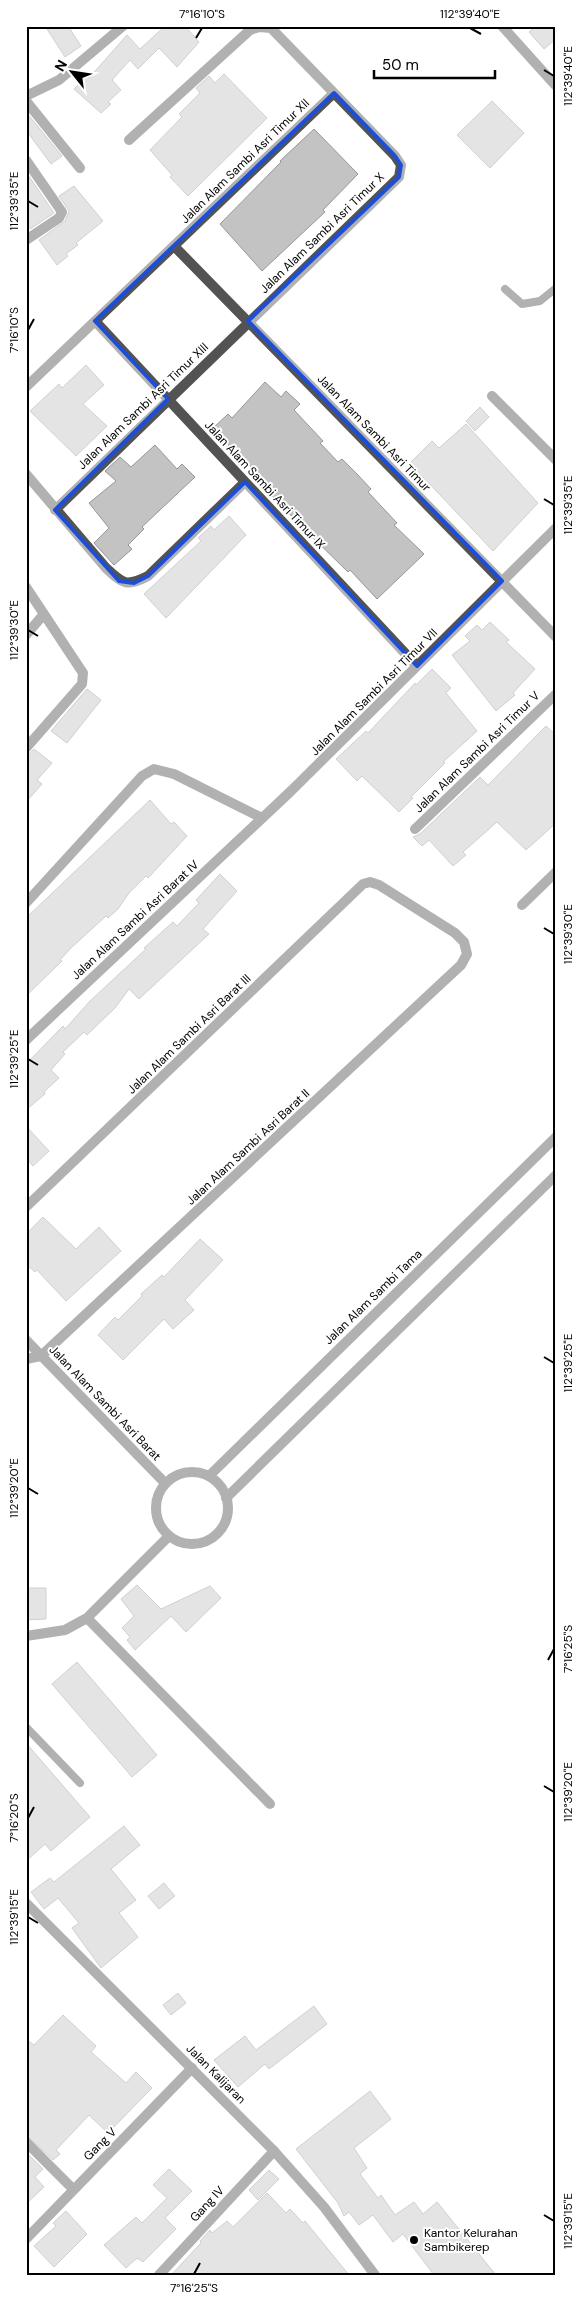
<svg xmlns="http://www.w3.org/2000/svg" width="582" height="2301" font-family="'DM Sans',sans-serif">
<style>
.building{fill:#c3c3c3;stroke:#979797}
.lines{fill:none;stroke-linecap:round;stroke-linejoin:round}
.service{stroke:#535353;stroke-width:8}
.minor{stroke:#535353;stroke-width:10}
.tertiary{stroke:#535353;stroke-width:10}
.marked{fill:none;stroke:#1d4ed8;stroke-width:4;stroke-linejoin:round}
.ticks{fill:none;stroke:#000;stroke-width:2}
.poi-dot{fill:#000;stroke:#fff;stroke-width:2}
.labels{text-anchor:middle;stroke-width:4;stroke-linejoin:round;paint-order:stroke}
.street-label{font-size:12px;fill:#000;stroke:#fff}
.poi-label{font-size:12px;fill:#000;stroke:#fff;text-anchor:start}
.neatline{fill:none;stroke:#000;stroke-width:2}
.ticks-label{font-size:12px;text-anchor:middle;fill:#000}
</style>
<rect width="100%" height="100%" fill="#fff"/>
<path class="building" d="M 45,26 L 68,26 L 81,46 L 65,57 Z
M 165,26 L 185,26 L 199,42 L 177,67 L 159,48 L 138,69 L 130,60 L 112,80 L 121,90 L 108,102 L 111,104 L 101,113 L 74,89 L 87,76 L 89,78 L 127,35 L 140,49 Z
M 536,26 L 556,26 L 556,39 L 544,49 L 529,32 Z
M 224,74 L 267,118 L 188,196 L 170,177 L 172,175 L 150,150 L 182,117 L 179,114 L 200,93 L 196,88 L 209,76 L 215,83 Z
M 492,101 L 524,133 L 490,168 L 457,135 Z
M 26,112 L 62,156 L 51,164 L 26,130 Z
M 314,129 L 358,174 L 323,210 L 325,212 L 262,271 L 220,224 L 281,162 L 280,161 Z
M 26,172 L 54,213 L 30,229 L 26,223 Z
M 74,186 L 103,221 L 76,243 L 78,245 L 66,254 L 68,256 L 57,265 L 39,240 L 65,221 L 69,211 L 59,196 Z
M 86,365 L 104,385 L 83,404 L 107,426 L 76,456 L 30,411 L 59,384 L 62,388 Z
M 265,382 L 281,397 L 286,391 L 300,404 L 294,410 L 323,441 L 320,443 L 338,462 L 342,459 L 358,475 L 371,489 L 368,492 L 397,523 L 394,525 L 424,554 L 377,599 L 350,570 L 348,572 L 302,527 L 272,496 L 275,493 L 259,475 L 212,429 L 228,414 L 232,418 Z
M 480,407 L 489,417 L 475,431 L 466,421 Z
M 466,424 L 538,503 L 493,551 L 423,477 L 421,479 L 408,465 L 432,441 L 439,448 Z
M 155,445 L 177,469 L 182,464 L 195,477 L 142,527 L 144,529 L 128,545 L 132,549 L 114,565 L 94,543 L 109,528 L 89,503 L 116,481 L 105,471 L 120,457 L 131,467 Z
M 229,516 L 246,535 L 166,618 L 144,594 L 201,541 L 198,538 L 211,526 L 214,530 Z
M 490,622 L 509,640 L 506,642 L 535,669 L 513,693 L 515,695 L 496,711 L 452,655 L 470,641 L 465,636 L 477,625 L 482,630 Z
M 432,669 L 451,688 L 446,693 L 477,731 L 443,762 L 445,763 L 411,797 L 413,798 L 399,812 L 362,776 L 357,781 L 336,759 L 366,731 L 368,733 L 415,683 L 416,685 Z
M 87,689 L 101,700 L 67,743 L 51,731 Z
M 546,726 L 556,735 L 556,823 L 526,850 L 497,822 L 463,852 L 466,855 L 453,866 L 429,840 L 422,846 L 413,837 L 420,834 L 480,777 L 488,785 Z
M 34,749 L 52,763 L 37,780 L 42,784 L 26,802 L 26,757 Z
M 150,800 L 171,824 L 174,822 L 187,836 L 148,878 L 146,876 L 129,893 L 118,909 L 108,918 L 106,916 L 71,948 L 60,960 L 62,961 L 26,996 L 26,918 Z
M 220,874 L 237,891 L 203,929 L 209,934 L 139,999 L 129,989 L 115,1008 L 87,1035 L 84,1032 L 63,1052 L 65,1054 L 51,1070 L 59,1078 L 44,1092 L 45,1094 L 26,1110 L 26,1064 L 63,1026 L 65,1029 L 90,1001 L 146,949 L 144,948 L 173,922 L 177,926 L 199,903 L 196,900 Z
M 26,1126 L 49,1151 L 33,1166 L 26,1158 Z
M 43,1217 L 76,1249 L 99,1227 L 121,1251 L 66,1301 L 37,1270 L 35,1272 L 26,1264 L 26,1234 Z
M 200,1239 L 223,1260 L 185,1300 L 194,1310 L 173,1329 L 164,1319 L 123,1360 L 98,1335 L 115,1317 L 118,1320 L 142,1296 L 141,1294 L 162,1275 L 164,1277 Z
M 137,1585 L 161,1609 L 210,1586 L 221,1598 L 186,1632 L 171,1616 L 135,1650 L 127,1640 L 130,1637 L 122,1628 L 134,1616 L 121,1599 Z
M 26,1588 L 46,1588 L 46,1619 L 26,1620 Z
M 77,1662 L 157,1755 L 132,1777 L 52,1684 Z
M 26,1743 L 90,1817 L 51,1851 L 45,1844 L 26,1861 Z
M 124,1826 L 140,1845 L 111,1869 L 136,1900 L 119,1913 L 138,1937 L 101,1968 L 72,1928 L 79,1923 L 58,1898 L 44,1909 L 31,1892 L 50,1878 L 54,1882 Z
M 164,1883 L 175,1896 L 159,1909 L 148,1896 Z
M 178,1993 L 186,2003 L 171,2015 L 163,2005 Z
M 314,2006 L 327,2024 L 269,2069 L 265,2064 L 238,2087 L 214,2060 L 245,2036 L 256,2050 Z
M 63,2015 L 96,2046 L 91,2052 L 126,2083 L 136,2072 L 152,2088 L 108,2133 L 89,2115 L 56,2150 L 60,2154 L 53,2160 L 26,2135 L 26,2039 L 34,2045 Z
M 370,2091 L 391,2119 L 354,2148 L 367,2168 L 360,2174 L 378,2198 L 381,2195 L 395,2215 L 414,2202 L 423,2214 L 437,2202 L 496,2275 L 434,2275 L 403,2234 L 393,2242 L 373,2215 L 359,2225 L 349,2212 L 344,2216 L 338,2203 L 296,2149 Z
M 26,2152 L 43,2169 L 35,2177 L 44,2187 L 26,2204 Z
M 169,2169 L 192,2191 L 165,2218 L 176,2229 L 143,2262 L 137,2258 L 126,2268 L 104,2245 L 136,2217 L 142,2223 L 167,2198 L 153,2185 Z
M 269,2170 L 279,2179 L 258,2200 L 249,2190 Z
M 267,2193 L 286,2213 L 290,2209 L 303,2223 L 305,2221 L 349,2275 L 171,2275 L 201,2243 L 200,2241 L 210,2230 L 212,2233 L 227,2221 L 233,2227 Z
M 66,2211 L 87,2234 L 54,2267 L 34,2246 L 56,2226 L 53,2223 Z"/>
<g class="lines">
<path class="service" d="M 505,289 L 522,304 L 540,301 L 556,288
M 26,1727 L 80,1783"/>
<path class="minor" d="M 26,96 L 59,80 L 123,26
M 26,101 L 80,168
M 26,160 L 62,212 L 59,218 L 26,240
M 174,246 L 556,637
M 95,321 L 417,666
M 26,387 L 334,93
M 492,396 L 556,460
M 26,474 L 106,568 C 123,584 126,587 148,576 L 245,482
M 55,510 L 399,177 L 401,165 L 395,156 L 271,28 L 259,27 L 250,30 L 129,140
M 26,587 L 83,673 L 82,684 L 26,748
M 26,635 L 44,614
M 415,829 L 556,694
M 26,903 L 142,776 L 154,769 L 174,774 L 262,818
M 522,905 L 556,872
M 26,1040 L 291,791 L 556,528
M 26,1207 L 363,884 L 370,882 L 379,885 L 455,933 L 464,942 L 467,954 L 461,965 L 41,1356 L 26,1359
M 26,1340 L 165,1483
M156 1508a36 36 0 1 1 72 0a36 36 0 1 1-72 0Z
M 209,1476 L 556,1137
M 226,1498 L 556,1175
M 87,1618 L 270,1804
M 26,1636 L 65,1630 L 87,1618 L 169,1536
M 26,2142 L 73,2189
M 26,2239 L 192,2068
M 159,2275 L 274,2151"/>
<path class="tertiary" d="M 502,26 L 556,86
M 26,1903 L 274,2151 L 324,2207 L 375,2275"/>
</g>
<path d="M0 0H582V2301H0ZM 334,93 L 395,156 L 401,165 L 399,177 L 248,321 L 502,581 L 417,666 L 245,482 L 148,576 L 134,583 L 119,581 L 55,510 L 168,399 L 95,321 Z" fill="#fff" fill-opacity=".55" fill-rule="evenodd"/>
<path class="marked" d="M 334,93 L 395,156 L 401,165 L 399,177 L 248,321 L 502,581 L 417,666 L 245,482 L 148,576 L 134,583 L 119,581 L 55,510 L 168,399 L 95,321 Z"/>
<path class="ticks" d="M 470,28 L 481,34M 196,38 L 202,28M 544,70 L 554,76M 28,201 L 38,207M 28,330 L 34,319M 544,499 L 554,505M 28,630 L 38,636M 544,928 L 554,934M 28,1059 L 38,1065M 544,1357 L 554,1363M 28,1488 L 38,1494M 548,1660 L 554,1649M 544,1786 L 554,1792M 28,1818 L 34,1807M 28,1917 L 38,1923M 544,2215 L 554,2221M 194,2274 L 200,2263"/>
<circle class="poi-dot" cx="414" cy="2240" r="5"/>
<g class="labels">
<g class="street-label">
<text transform="translate(245 161) rotate(-44)" y="4">Jalan Alam Sambi Asri Timur XII</text>
<text transform="translate(322 233) rotate(-44)" y="4">Jalan Alam Sambi Asri Timur X</text>
<text transform="translate(143 406) rotate(-44)" y="4">Jalan Alam Sambi Asri Timur XIII</text>
<text transform="translate(374 433) rotate(46)" y="4">Jalan Alam Sambi Asri Timur</text>
<text transform="translate(265 485) rotate(47)" y="4">Jalan Alam Sambi Asri Timur IX</text>
<text transform="translate(374 692) rotate(-45)" y="4">Jalan Alam Sambi Asri Timur VII</text>
<text transform="translate(477 752) rotate(-44)" y="4">Jalan Alam Sambi Asri Timur V</text>
<text transform="translate(135 920) rotate(-43)" y="4">Jalan Alam Sambi Asri Barat IV</text>
<text transform="translate(189 1034) rotate(-44)" y="4">Jalan Alam Sambi Asri Barat III</text>
<text transform="translate(248 1147) rotate(-43)" y="4">Jalan Alam Sambi Asri Barat II</text>
<text transform="translate(373 1297) rotate(-44)" y="4">Jalan Alam Sambi Tama</text>
<text transform="translate(105 1403) rotate(46)" y="4">Jalan Alam Sambi Asri Barat</text>
<text transform="translate(216 2074) rotate(45)" y="4">Jalan Kalijaran</text>
<text transform="translate(100 2144) rotate(-45)" y="4">Gang V</text>
<text transform="translate(207 2204) rotate(-47)" y="4">Gang IV</text>
</g>
<g class="poi-label">
<text x="424" y="2237">Kantor Kelurahan<tspan x="424" dy="14">Sambikerep</tspan></text>
</g>
</g>
<rect width="582" height="2301" fill="none" stroke="#ffffff" stroke-width="55"/>
<g transform="translate(72 72) rotate(300)" stroke="#ffffff" stroke-width="4" paint-order="stroke">
<path d="M0-4L9 19L0 12L-9 19Z" fill="#000000"/>
<text y="-8" font-size="14" font-weight="bold" text-anchor="middle" fill="#000000">N</text>
</g>
<path d="M374 70v8h121v-8" fill="none" stroke="#000000" stroke-width="2.5"/>
<text x="382" y="70" font-size="15" fill="#000000" stroke="#ffffff" stroke-width="4" paint-order="stroke">50 m</text>
<rect x="28" y="28" width="526" height="2246" class="neatline"/>
<g class="ticks-label">
<text x="202" y="18">7°16'10"S</text>
<text x="470" y="18">112°39'40"E</text>
<text transform="translate(568 76) rotate(-90)" y="4">112°39'40"E</text>
<text transform="translate(14 201) rotate(-90)" y="4">112°39'35"E</text>
<text transform="translate(14 330) rotate(-90)" y="4">7°16'10"S</text>
<text transform="translate(568 505) rotate(-90)" y="4">112°39'35"E</text>
<text transform="translate(14 630) rotate(-90)" y="4">112°39'30"E</text>
<text transform="translate(568 934) rotate(-90)" y="4">112°39'30"E</text>
<text transform="translate(14 1059) rotate(-90)" y="4">112°39'25"E</text>
<text transform="translate(568 1363) rotate(-90)" y="4">112°39'25"E</text>
<text transform="translate(14 1488) rotate(-90)" y="4">112°39'20"E</text>
<text transform="translate(568 1649) rotate(-90)" y="4">7°16'25"S</text>
<text transform="translate(568 1792) rotate(-90)" y="4">112°39'20"E</text>
<text transform="translate(14 1818) rotate(-90)" y="4">7°16'20"S</text>
<text transform="translate(14 1917) rotate(-90)" y="4">112°39'15"E</text>
<text transform="translate(568 2221) rotate(-90)" y="4">112°39'15"E</text>
<text x="194" y="2292">7°16'25"S</text>
</g>
</svg>
